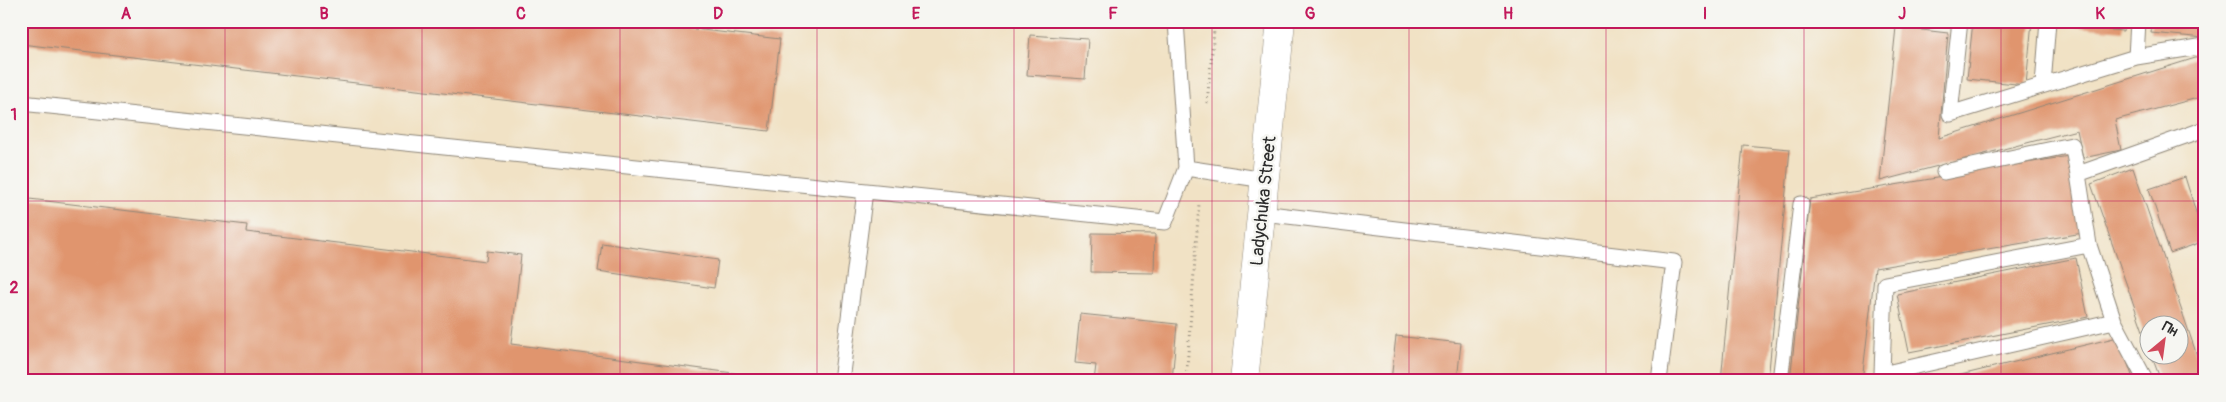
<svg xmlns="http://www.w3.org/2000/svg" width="2226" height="402" font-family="Pangolin,sans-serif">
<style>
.building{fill:#e0956e}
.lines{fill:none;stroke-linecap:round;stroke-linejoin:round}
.service-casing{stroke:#8e8678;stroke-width:17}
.tertiary-casing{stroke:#8e8678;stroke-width:29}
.path{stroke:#8e8678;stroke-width:3;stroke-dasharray:1 4;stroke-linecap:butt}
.service{stroke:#fff;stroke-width:15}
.tertiary{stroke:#fff;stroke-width:28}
.grid{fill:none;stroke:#c2185b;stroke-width:1;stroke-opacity:0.55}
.labels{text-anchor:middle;stroke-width:5;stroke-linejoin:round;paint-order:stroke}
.street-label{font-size:18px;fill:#2b2b2b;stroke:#f6f6f2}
.neatline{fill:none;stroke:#c2185b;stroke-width:2}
.grid-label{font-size:16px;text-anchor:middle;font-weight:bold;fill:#c2185b}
</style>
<rect width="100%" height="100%" fill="#f6f6f2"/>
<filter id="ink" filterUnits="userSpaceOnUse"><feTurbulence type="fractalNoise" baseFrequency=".02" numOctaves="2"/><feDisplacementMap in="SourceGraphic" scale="10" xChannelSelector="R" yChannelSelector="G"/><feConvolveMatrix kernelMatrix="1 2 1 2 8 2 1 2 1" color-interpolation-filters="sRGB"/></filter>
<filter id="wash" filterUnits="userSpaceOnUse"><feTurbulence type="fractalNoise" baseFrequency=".0096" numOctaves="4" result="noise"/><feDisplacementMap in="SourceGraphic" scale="20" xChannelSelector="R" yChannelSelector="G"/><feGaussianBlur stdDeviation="1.12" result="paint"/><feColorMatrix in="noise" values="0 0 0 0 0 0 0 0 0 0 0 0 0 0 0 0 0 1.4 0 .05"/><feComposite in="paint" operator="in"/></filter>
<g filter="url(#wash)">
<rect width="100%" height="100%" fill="#f1e2c5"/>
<g id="blocks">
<path class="building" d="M 21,21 L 624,21 L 780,39 L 769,131 L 21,44 Z
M 1973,21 L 2032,21 L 2026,85 L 1967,79 Z
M 2066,21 L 2124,21 L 2123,31 L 2066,26 Z
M 2152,21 L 2205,21 L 2205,38 L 2151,33 Z
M 1896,27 L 1948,33 L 1939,138 L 2205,55 L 2205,96 L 2115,120 L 2121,150 L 2083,158 L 2077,130 L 1880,181 Z
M 1030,35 L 1088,39 L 1085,79 L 1027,75 Z
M 1743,145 L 1790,149 L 1768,381 L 1721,381 Z
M 2069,156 L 2083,233 L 1875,268 L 1862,381 L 1790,381 L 1810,199 Z
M 2133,168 L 2205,379 L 2205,381 L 2161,381 L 2151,354 L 2178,354 L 2178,324 L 2148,324 L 2148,345 L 2091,184 Z
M 2185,177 L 2205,241 L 2170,253 L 2149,189 Z
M 21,198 L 247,225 L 246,232 L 486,261 L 487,251 L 521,255 L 511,344 L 794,381 L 21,381 Z
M 1092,233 L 1155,234 L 1154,273 L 1091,272 Z
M 602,243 L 718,260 L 714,288 L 598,271 Z
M 2076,258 L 2088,317 L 1909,352 L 1897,294 Z
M 1080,314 L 1177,324 L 1172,381 L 1094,381 L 1096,365 L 1075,363 Z
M 1396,336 L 1461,343 L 1457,381 L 1391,381 Z
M 2118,337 L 2134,381 L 1940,381 L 1940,380 Z"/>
</g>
</g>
<g filter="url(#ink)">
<use href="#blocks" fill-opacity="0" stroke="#8e8678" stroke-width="1"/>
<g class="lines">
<defs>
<path id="service" d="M 1176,21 L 1186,168 L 1265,180
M 1960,21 L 1950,114 L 2136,57 L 2138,21
M 2136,57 L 2205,46
M 2043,85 L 2048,21
M 21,103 L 1165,222 L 1186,168
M 1944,172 L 2072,145 L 2078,174
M 1262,213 L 1674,262 L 1659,381
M 2089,245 L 2078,174 L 2205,129
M 1882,374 L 1885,284 L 2089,245 L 2114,321
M 841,381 L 865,191
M 1780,381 L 1801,204
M 1881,381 L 1882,374 L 2114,321 L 2146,381"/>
<path id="tertiary" d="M 1244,381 L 1281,21"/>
</defs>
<use href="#service" class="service-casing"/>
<use href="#tertiary" class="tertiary-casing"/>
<path class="path" d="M 1207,103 L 1215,21
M 1186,381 L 1199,204"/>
<use href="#service" class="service"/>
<use href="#tertiary" class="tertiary"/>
</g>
</g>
<path class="grid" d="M 225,21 L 225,381M 422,21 L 422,381M 620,21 L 620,381M 817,21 L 817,381M 1014,21 L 1014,381M 1212,21 L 1212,381M 1409,21 L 1409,381M 1606,21 L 1606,381M 1804,21 L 1804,381M 2001,21 L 2001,381M 21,201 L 2205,201"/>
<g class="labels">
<g class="street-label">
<text transform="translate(1263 201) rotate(-84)" y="6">Ladychuka Street</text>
</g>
</g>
<rect width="2226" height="402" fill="none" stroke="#f6f6f2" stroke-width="55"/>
<g transform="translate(2164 340) rotate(29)"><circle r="24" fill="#f6f6f2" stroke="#a5a5a2"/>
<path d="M0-4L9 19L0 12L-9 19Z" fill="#d1495b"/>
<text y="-8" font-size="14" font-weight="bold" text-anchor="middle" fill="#2b2b2b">Пн</text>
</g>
<rect x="28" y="28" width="2170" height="346" class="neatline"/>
<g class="grid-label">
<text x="126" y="19">A</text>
<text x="324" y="19">B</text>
<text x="521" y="19">C</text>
<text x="718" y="19">D</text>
<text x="916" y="19">E</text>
<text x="1113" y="19">F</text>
<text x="1310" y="19">G</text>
<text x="1508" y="19">H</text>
<text x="1705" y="19">I</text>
<text x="1902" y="19">J</text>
<text x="2100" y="19">K</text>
<text x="14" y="120">1</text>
<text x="14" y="293">2</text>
</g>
</svg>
